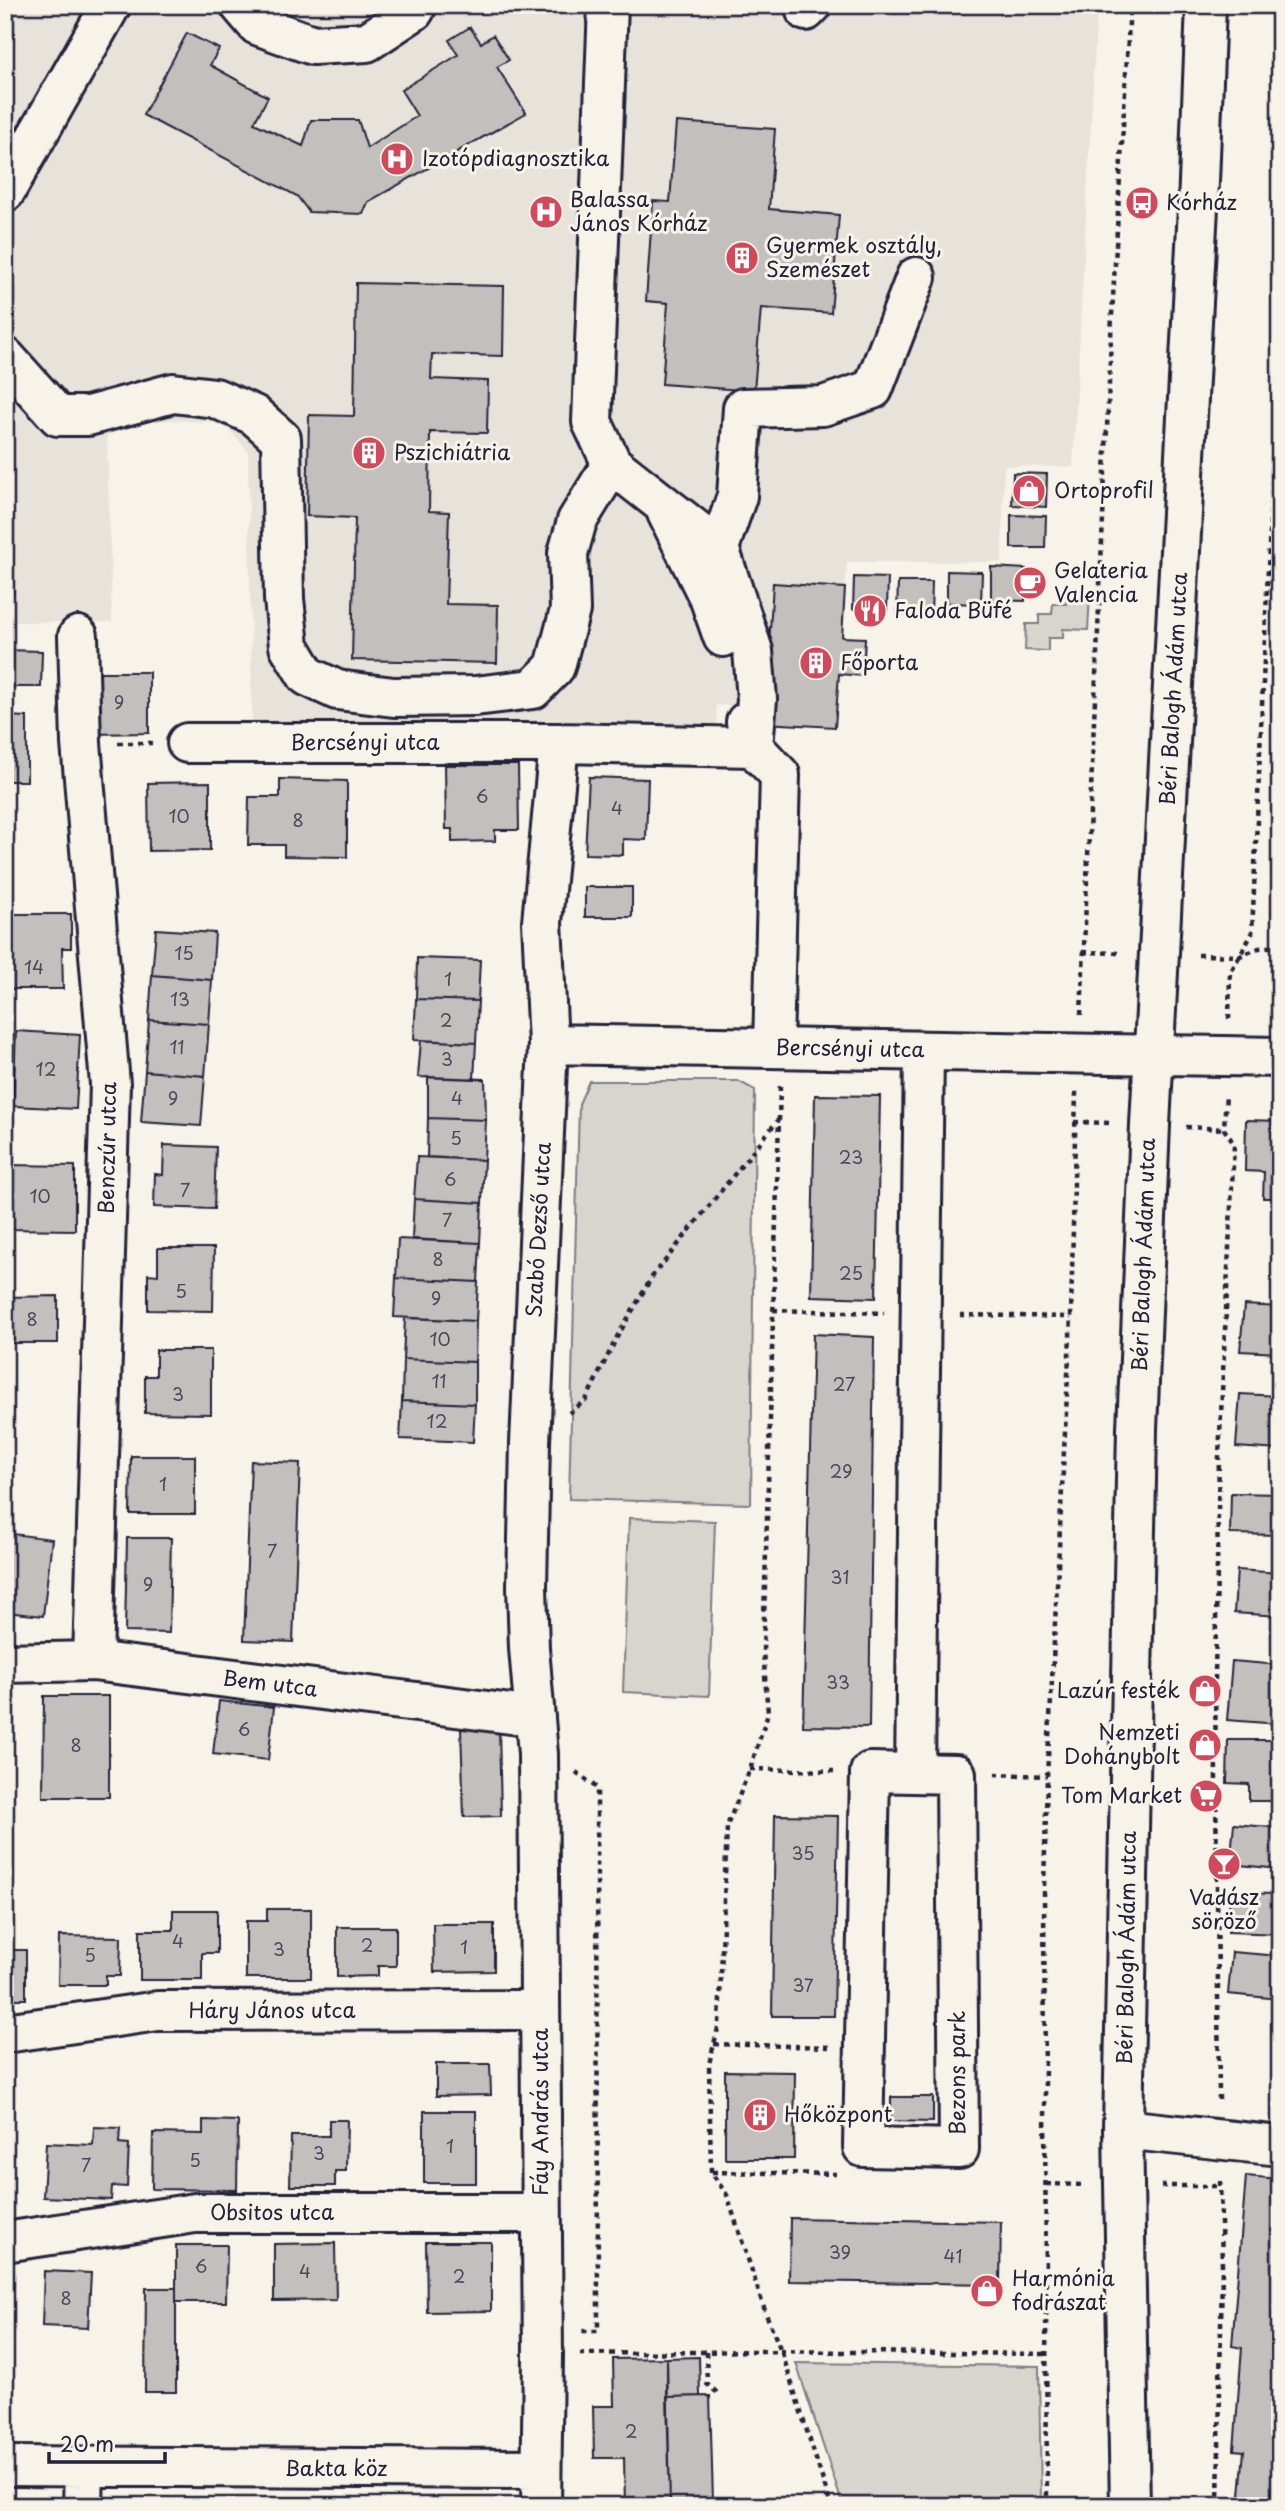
<svg xmlns="http://www.w3.org/2000/svg" width="1285" height="2511" font-family="'Playpen Sans',sans-serif">
<style>
.built{fill:#e7e3db}
.green{fill:#d8d5cf;stroke:#7d7c85;stroke-width:2}
.building{fill:#c2bfbd;stroke:#22223b;stroke-width:2}
.lines{fill:none;stroke-linecap:round;stroke-linejoin:round}
.minor-casing{stroke:#22223b;stroke-width:44}
.path{stroke:#22223b;stroke-width:4.5;stroke-dasharray:5 5;stroke-linecap:butt}
.minor{stroke:#f7f3e8;stroke-width:38}
.labels{text-anchor:middle;stroke-width:6;stroke-linejoin:round;paint-order:stroke}
.number-label{font-size:18px;fill:#4a495c}
.poi-label{font-size:21px;fill:#22223b;stroke:#f7f3e8;text-anchor:start}
.street-label{font-size:21px;fill:#22223b;stroke:#f7f3e8}
</style>
<rect width="100%" height="100%" fill="#f7f3e8"/>
<filter id="ink" filterUnits="userSpaceOnUse"><feTurbulence type="fractalNoise" baseFrequency=".0143" numOctaves="2"/><feDisplacementMap in="SourceGraphic" scale="14" xChannelSelector="R" yChannelSelector="G"/><feConvolveMatrix kernelMatrix="1 2 1 2 8 2 1 2 1" color-interpolation-filters="sRGB"/></filter>
<g filter="url(#ink)">
<path class="built" d="M 5,5 L 1097,5 L 1073,467 L 1004,466 L 1002,562 L 847,562 L 837,711 L 716,705 L 717,730 L 252,727 L 248,451 L 222,422 L 156,420 L 107,435 L 112,622 L 5,622 Z"/>
<path class="green" d="M 1066,594 L 1090,594 L 1088,630 L 1063,629 L 1063,638 L 1048,638 L 1048,651 L 1025,650 L 1026,624 L 1039,624 L 1039,614 L 1052,614 L 1053,604 L 1066,604 Z
M 589,1081 L 738,1081 L 755,1090 L 751,1504 L 569,1499 L 579,1104 Z
M 629,1518 L 715,1521 L 709,1696 L 623,1692 Z
M 796,2363 L 1039,2366 L 1041,2506 L 843,2506 Z"/>
<path class="building" d="M 470,27 L 481,43 L 493,35 L 509,60 L 497,67 L 526,113 L 368,202 L 363,214 L 309,212 L 297,196 L 143,115 L 187,33 L 219,49 L 210,65 L 268,97 L 254,123 L 303,146 L 311,120 L 358,120 L 367,148 L 417,116 L 401,90 L 458,55 L 449,40 Z
M 676,122 L 775,129 L 769,209 L 839,215 L 831,313 L 761,308 L 754,391 L 662,384 L 668,303 L 646,301 L 653,201 L 670,202 Z
M 356,283 L 504,286 L 503,356 L 432,354 L 431,379 L 488,381 L 487,433 L 430,432 L 429,511 L 449,512 L 446,604 L 498,605 L 497,663 L 352,660 L 355,518 L 307,516 L 309,415 L 354,416 Z
M 5,461 L 8,461 L 13,594 L 5,594 Z
M 1013,473 L 1047,474 L 1046,507 L 1012,505 Z
M 1011,515 L 1046,516 L 1045,548 L 1011,548 Z
M 991,567 L 1026,569 L 1025,601 L 991,600 Z
M 947,571 L 982,572 L 981,604 L 947,603 Z
M 854,577 L 888,578 L 887,610 L 853,609 Z
M 898,582 L 932,582 L 931,615 L 897,614 Z
M 773,583 L 845,588 L 842,637 L 865,638 L 863,676 L 839,674 L 835,727 L 764,723 Z
M 5,650 L 42,651 L 41,687 L 5,687 Z
M 89,672 L 149,672 L 149,733 L 90,734 Z
M 5,716 L 27,717 L 27,781 L 5,781 Z
M 445,765 L 518,765 L 519,830 L 495,830 L 495,841 L 452,842 L 452,829 L 446,829 Z
M 589,777 L 648,779 L 646,840 L 623,839 L 623,855 L 585,854 Z
M 280,779 L 347,781 L 347,857 L 284,856 L 284,845 L 248,845 L 249,797 L 280,797 Z
M 210,782 L 210,850 L 149,851 L 148,783 Z
M 585,887 L 632,887 L 632,917 L 585,917 Z
M 5,914 L 71,914 L 71,948 L 62,948 L 63,989 L 5,989 Z
M 156,929 L 215,933 L 212,980 L 152,975 Z
M 417,958 L 480,960 L 478,1001 L 416,999 Z
M 152,975 L 212,980 L 209,1024 L 149,1020 Z
M 416,999 L 478,1001 L 476,1043 L 414,1040 Z
M 149,1020 L 209,1024 L 205,1076 L 145,1071 Z
M 16,1031 L 80,1035 L 76,1109 L 13,1106 Z
M 421,1040 L 476,1043 L 474,1079 L 418,1077 Z
M 145,1071 L 205,1076 L 201,1126 L 141,1122 Z
M 428,1077 L 485,1079 L 486,1120 L 428,1118 Z
M 815,1095 L 880,1096 L 876,1298 L 811,1296 Z
M 428,1118 L 486,1120 L 484,1160 L 427,1157 Z
M 1246,1120 L 1280,1121 L 1280,1198 L 1263,1198 L 1264,1172 L 1245,1171 Z
M 164,1145 L 216,1147 L 214,1209 L 154,1207 L 155,1174 L 163,1175 Z
M 417,1157 L 484,1160 L 482,1203 L 414,1199 Z
M 5,1165 L 75,1166 L 75,1230 L 5,1229 Z
M 414,1199 L 482,1203 L 480,1243 L 412,1239 Z
M 398,1239 L 480,1243 L 478,1282 L 396,1278 Z
M 158,1248 L 214,1248 L 213,1311 L 148,1310 L 148,1274 L 158,1275 Z
M 396,1278 L 478,1282 L 476,1321 L 394,1317 Z
M 58,1296 L 58,1343 L 5,1343 L 5,1297 Z
M 1244,1305 L 1280,1307 L 1280,1353 L 1240,1351 Z
M 405,1318 L 476,1321 L 475,1362 L 403,1359 Z
M 813,1334 L 874,1337 L 869,1727 L 803,1726 Z
M 156,1350 L 211,1350 L 211,1414 L 145,1413 L 145,1376 L 156,1376 Z
M 403,1359 L 475,1362 L 475,1404 L 402,1401 Z
M 1240,1394 L 1280,1396 L 1280,1450 L 1236,1447 Z
M 402,1401 L 475,1404 L 473,1442 L 400,1439 Z
M 131,1456 L 195,1456 L 195,1514 L 130,1514 Z
M 251,1461 L 300,1463 L 293,1642 L 244,1640 Z
M 1231,1493 L 1280,1494 L 1280,1535 L 1230,1534 Z
M 5,1533 L 52,1539 L 43,1616 L 5,1612 Z
M 127,1538 L 171,1538 L 169,1633 L 125,1632 Z
M 1237,1570 L 1280,1573 L 1280,1616 L 1234,1613 Z
M 1232,1661 L 1280,1665 L 1280,1724 L 1227,1720 Z
M 44,1696 L 109,1696 L 109,1797 L 43,1797 Z
M 219,1701 L 274,1707 L 268,1760 L 213,1754 Z
M 499,1728 L 501,1816 L 464,1817 L 461,1729 Z
M 1228,1740 L 1280,1740 L 1280,1801 L 1249,1801 L 1249,1784 L 1227,1783 Z
M 775,1815 L 838,1816 L 834,2016 L 772,2016 Z
M 1234,1824 L 1280,1828 L 1280,1869 L 1230,1864 Z
M 1230,1893 L 1280,1894 L 1280,1934 L 1228,1932 Z
M 267,1909 L 311,1909 L 311,1978 L 246,1978 L 246,1921 L 267,1921 Z
M 173,1910 L 217,1910 L 217,1953 L 202,1953 L 202,1980 L 140,1980 L 140,1930 L 173,1930 Z
M 433,1924 L 494,1924 L 494,1971 L 434,1972 Z
M 337,1927 L 396,1927 L 396,1966 L 378,1966 L 378,1976 L 337,1977 Z
M 59,1936 L 121,1937 L 120,1976 L 106,1976 L 106,1985 L 58,1985 Z
M 5,1950 L 26,1950 L 26,1999 L 5,1999 Z
M 1232,1952 L 1280,1956 L 1280,1999 L 1228,1994 Z
M 436,2064 L 490,2064 L 491,2095 L 436,2096 Z
M 725,2071 L 795,2072 L 794,2159 L 725,2159 Z
M 891,2097 L 933,2097 L 933,2122 L 891,2121 Z
M 424,2111 L 476,2111 L 476,2183 L 424,2183 Z
M 203,2120 L 238,2121 L 237,2190 L 152,2189 L 153,2133 L 203,2134 Z
M 329,2120 L 347,2120 L 346,2171 L 335,2171 L 335,2186 L 290,2186 L 291,2136 L 329,2136 Z
M 94,2127 L 120,2128 L 119,2143 L 129,2144 L 127,2187 L 112,2186 L 111,2200 L 43,2197 L 46,2143 L 93,2145 Z
M 5,2163 L 9,2163 L 11,2209 L 5,2209 Z
M 1246,2176 L 1280,2179 L 1280,2506 L 1239,2506 L 1244,2451 L 1234,2450 L 1242,2348 L 1232,2346 Z
M 790,2218 L 1001,2222 L 1000,2284 L 789,2281 Z
M 426,2242 L 491,2242 L 491,2311 L 427,2312 Z
M 335,2243 L 336,2300 L 274,2301 L 274,2244 Z
M 176,2245 L 227,2245 L 226,2302 L 176,2302 Z
M 44,2271 L 91,2273 L 88,2328 L 42,2326 Z
M 146,2288 L 176,2288 L 176,2392 L 145,2392 Z
M 699,2357 L 700,2396 L 667,2397 L 667,2358 Z
M 667,2358 L 670,2506 L 625,2506 L 624,2458 L 594,2458 L 593,2406 L 614,2406 L 613,2359 Z
M 710,2396 L 713,2501 L 670,2502 L 667,2397 Z"/>
<g class="lines">
<defs>
<path id="minor" d="M 240,5 L 257,25 L 313,45 L 367,42 L 414,11 L 417,5
M 608,5 L 592,422 L 612,464 L 719,548 L 753,651 L 757,699 L 753,747
M 806,11 L 812,5
M 5,192 L 111,5
M 5,357 L 58,416 L 88,416 L 173,393 L 215,398 L 254,415 L 281,439 L 284,599 L 289,646 L 307,676 L 337,690 L 394,697 L 475,696 L 533,689 L 555,667 L 570,610 L 568,553 L 577,521 L 612,464
M 667,513 L 710,600 L 723,637
M 695,545 L 719,548 L 737,496 L 743,408 L 823,406 L 873,389 L 916,277
M 78,636 L 81,743 L 110,1084 L 93,1661
M 746,722 L 753,747 L 780,775 L 773,1047
M 187,743 L 559,743 L 753,747
M 548,1044 L 1280,1057
M 5,1663 L 93,1661 L 535,1717
M 870,1772 L 956,1774 L 959,2149 L 863,2147 Z
M 915,1772 L 924,1051
M 5,2033 L 158,2011 L 540,2010
M 1123,2129 L 1280,2146
M 5,2242 L 195,2213 L 541,2213
M 5,2466 L 540,2469
M 83,2506 L 84,2468
M 541,2506 L 543,2356 L 538,1754 L 529,1648 L 527,1587 L 530,1443 L 548,1044 L 542,922 L 559,743
M 1130,2506 L 1123,2129 L 1137,1429 L 1150,1125 L 1198,207 L 1206,5"/>
</defs>
<use href="#minor" class="minor-casing"/>
<path class="path" d="M 118,743 L 152,743
M 1083,952 L 1120,953
M 1198,955 L 1240,956 L 1259,948 L 1280,946
M 1081,1015 L 1112,315 L 1130,5
M 1229,1019 L 1230,973 L 1252,934 L 1280,294
M 780,1086 L 763,1651 L 768,1713 L 750,1769 L 727,1826 L 719,2024 L 709,2064 L 711,2172 L 727,2195 L 766,2314 L 782,2353 L 831,2506
M 1074,1122 L 1111,1123
M 1186,1127 L 1224,1129
M 773,1310 L 884,1313
M 960,1315 L 1071,1317
M 569,1413 L 586,1400 L 617,1337 L 652,1277 L 778,1120
M 750,1769 L 834,1771
M 576,1772 L 597,1788 L 598,2331 L 582,2331
M 995,1774 L 1047,1776
M 714,2044 L 829,2047
M 1219,2100 L 1215,1677 L 1219,1456 L 1234,1144 L 1224,1129 L 1226,1094
M 712,2172 L 836,2174
M 1046,2184 L 1086,2185
M 1161,2186 L 1220,2186
M 706,2352 L 707,2384 L 720,2395
M 580,2354 L 754,2351 L 1048,2354
M 1047,2506 L 1044,1887 L 1047,1776 L 1071,1317 L 1076,1090
M 1218,2506 L 1222,2266 L 1220,2179"/>
<use href="#minor" class="minor"/>
</g>
</g>
<defs>
<symbol id="hospital-disc" viewBox="-11 -11 22 22"><circle r="9.5" fill="#d1495b" stroke="#f7f3e8"/><path d="M-5-5h3v3.5h4V-5h3V5h-3V1.5h-4V5h-3Z" fill="#fff"/></symbol>
<symbol id="bus-disc" viewBox="-11 -11 22 22"><circle r="9.5" fill="#d1495b" stroke="#f7f3e8"/><path d="M-5-6H5V4H4V6H2V4H-2V6H-4V4H-5ZM-3.5-4V0h7V-4ZM-3.5 1.2v1.5H-2V1.2ZM2 1.2v1.5H3.5V1.2Z" fill="#fff"/></symbol>
<symbol id="building-disc" viewBox="-11 -11 22 22"><circle r="9.5" fill="#d1495b" stroke="#f7f3e8"/><path d="M-4-6H4V6H1V3H-1V6H-4ZM-2.5-4.3h1.7v1.8h-1.7ZM.8-4.3h1.7v1.8H.8ZM-2.5-1h1.7V.8h-1.7ZM.8-1h1.7V.8H.8Z" fill="#fff"/></symbol>
<symbol id="shop-disc" viewBox="-11 -11 22 22"><circle r="9.5" fill="#d1495b" stroke="#f7f3e8"/><path d="M-5-2.5h2.3a2.7 3.5 0 0 1 5.4 0H5L5.5 6h-11ZM-1.5-2.5h3a1.5 2.3 0 0 0-3 0Z" fill="#fff"/></symbol>
<symbol id="cafe-disc" viewBox="-11 -11 22 22"><circle r="9.5" fill="#d1495b" stroke="#f7f3e8"/><path d="M-5.5-4.5H6V0H3Q3 3.5 0 3.5H-2.5Q-5.5 3.5-5.5 0ZM3-3.2v2h1.7v-2ZM-6 4.5H4V6H-6Z" fill="#fff"/></symbol>
<symbol id="restaurant-disc" viewBox="-11 -11 22 22"><circle r="9.5" fill="#d1495b" stroke="#f7f3e8"/><path d="M-5-6h1v4h1v-4h1v4h1v-4h1v5L-1.5 .5V6h-2V.5L-5-1ZM5-6V6H3V1.5H1.5Q1.5-4 5-6Z" fill="#fff"/></symbol>
<symbol id="supermarket-disc" viewBox="-11 -11 22 22"><circle r="9.5" fill="#d1495b" stroke="#f7f3e8"/><path d="M-6-5.5h2.5l.6 2H6L4.5 2H-2.5L-4.4-4H-6ZM-1.5 3.2a1.3 1.3 0 1 0 .1 0ZM3 3.2a1.3 1.3 0 1 0 .1 0Z" fill="#fff"/></symbol>
<symbol id="bar-disc" viewBox="-11 -11 22 22"><circle r="9.5" fill="#d1495b" stroke="#f7f3e8"/><path d="M-6-5H6L.8 .8V4.5H3.5V6h-7V4.5H-.8V.8Z" fill="#fff"/></symbol>
</defs>
<g fill-rule="evenodd">
<use href="#hospital-disc" x="378" y="140" width="38" height="38"/>
<use href="#bus-disc" x="1123" y="184" width="38" height="38"/>
<use href="#hospital-disc" x="527" y="193" width="38" height="38"/>
<use href="#building-disc" x="723" y="239" width="38" height="38"/>
<use href="#building-disc" x="350" y="434" width="38" height="38"/>
<use href="#shop-disc" x="1010" y="472" width="38" height="38"/>
<use href="#cafe-disc" x="1011" y="564" width="38" height="38"/>
<use href="#restaurant-disc" x="851" y="592" width="38" height="38"/>
<use href="#building-disc" x="797" y="644" width="38" height="38"/>
<use href="#shop-disc" x="1186" y="1672" width="38" height="38"/>
<use href="#shop-disc" x="1186" y="1726" width="38" height="38"/>
<use href="#supermarket-disc" x="1187" y="1777" width="38" height="38"/>
<use href="#bar-disc" x="1205" y="1845" width="38" height="38"/>
<use href="#building-disc" x="741" y="2096" width="38" height="38"/>
<use href="#shop-disc" x="968" y="2272" width="38" height="38"/>
</g>
<g class="labels">
<g class="number-label">
<text x="119" y="709">9</text>
<text x="482" y="803">6</text>
<text x="617" y="815">4</text>
<text x="179" y="823">10</text>
<text x="298" y="827">8</text>
<text x="184" y="960">15</text>
<text x="34" y="974">14</text>
<text x="448" y="986">1</text>
<text x="180" y="1006">13</text>
<text x="446" y="1027">2</text>
<text x="177" y="1054">11</text>
<text x="447" y="1066">3</text>
<text x="46" y="1076">12</text>
<text x="173" y="1105">9</text>
<text x="457" y="1105">4</text>
<text x="456" y="1145">5</text>
<text x="851" y="1164">23</text>
<text x="450" y="1186">6</text>
<text x="185" y="1197">7</text>
<text x="40" y="1203">10</text>
<text x="447" y="1227">7</text>
<text x="438" y="1266">8</text>
<text x="851" y="1280">25</text>
<text x="181" y="1298">5</text>
<text x="436" y="1305">9</text>
<text x="32" y="1326">8</text>
<text x="440" y="1346">10</text>
<text x="439" y="1388">11</text>
<text x="844" y="1391">27</text>
<text x="178" y="1401">3</text>
<text x="437" y="1428">12</text>
<text x="841" y="1478">29</text>
<text x="163" y="1491">1</text>
<text x="272" y="1558">7</text>
<text x="840" y="1584">31</text>
<text x="148" y="1591">9</text>
<text x="838" y="1689">33</text>
<text x="244" y="1736">6</text>
<text x="76" y="1752">8</text>
<text x="803" y="1860">35</text>
<text x="178" y="1948">4</text>
<text x="367" y="1952">2</text>
<text x="464" y="1954">1</text>
<text x="279" y="1956">3</text>
<text x="90" y="1962">5</text>
<text x="803" y="1992">37</text>
<text x="450" y="2153">1</text>
<text x="319" y="2160">3</text>
<text x="195" y="2167">5</text>
<text x="86" y="2172">7</text>
<text x="840" y="2259">39</text>
<text x="953" y="2263">41</text>
<text x="201" y="2273">6</text>
<text x="305" y="2278">4</text>
<text x="459" y="2283">2</text>
<text x="66" y="2305">8</text>
<text x="631" y="2438">2</text>
</g>
<g class="poi-label">
<text x="422" y="166">Izotópdiagnosztika</text>
<text x="570" y="207">Balassa<tspan x="570" dy="24">János Kórház</tspan></text>
<text x="1166" y="210">Kórház</text>
<text x="766" y="253">Gyermek osztály,<tspan x="766" dy="24">Szemészet</tspan></text>
<text x="394" y="460">Pszichiátria</text>
<text x="1054" y="498">Ortoprofil</text>
<text x="1054" y="578">Gelateria<tspan x="1054" dy="24">Valencia</tspan></text>
<text x="894" y="618">Faloda Büfé</text>
<text x="840" y="670">Főporta</text>
<text x="1180" y="1698" text-anchor="end">Lazúr festék</text>
<text x="1180" y="1740" text-anchor="end">Nemzeti<tspan x="1180" dy="24">Dohánybolt</tspan></text>
<text x="1182" y="1803" text-anchor="end">Tom Market</text>
<text x="1224" y="1905" text-anchor="middle">Vadász<tspan x="1224" dy="24">söröző</tspan></text>
<text x="784" y="2122">Hőközpont</text>
<text x="1012" y="2286">Harmónia<tspan x="1012" dy="24">fodrászat</tspan></text>
</g>
<g class="street-label">
<text transform="translate(1174 689) rotate(-87)" y="7">Béri Balogh Ádám utca</text>
<text x="365" y="750">Bercsényi utca</text>
<text transform="translate(850 1049) rotate(1)" y="7">Bercsényi utca</text>
<text transform="translate(108 1148) rotate(-89)" y="7">Benczúr utca</text>
<text transform="translate(539 1230) rotate(-87)" y="7">Szabó Dezső utca</text>
<text transform="translate(1144 1255) rotate(-88)" y="7">Béri Balogh Ádám utca</text>
<text transform="translate(270 1684) rotate(7)" y="7">Bem utca</text>
<text transform="translate(1127 1948) rotate(-89)" y="7">Béri Balogh Ádám utca</text>
<text x="272" y="2018">Háry János utca</text>
<text transform="translate(958 2073) rotate(-90)" y="7">Bezons park</text>
<text transform="translate(541 2112) rotate(-90)" y="7">Fáy András utca</text>
<text x="272" y="2220">Obsitos utca</text>
<text x="336" y="2476">Bakta köz</text>
</g>
</g>
<rect width="1285" height="2511" fill="none" stroke="#f7f3e8" stroke-width="28"/>
<rect x="14" y="14" width="1257" height="2483" fill="none" stroke="#22223b" stroke-width="2.5" filter="url(#ink)"/>
<path d="M49 2452v10h116v-10" fill="none" stroke="#22223b" stroke-width="3.5"/>
<text x="60" y="2452" font-size="21" fill="#22223b" stroke="#f7f3e8" stroke-width="5" paint-order="stroke">20 m</text>
</svg>
